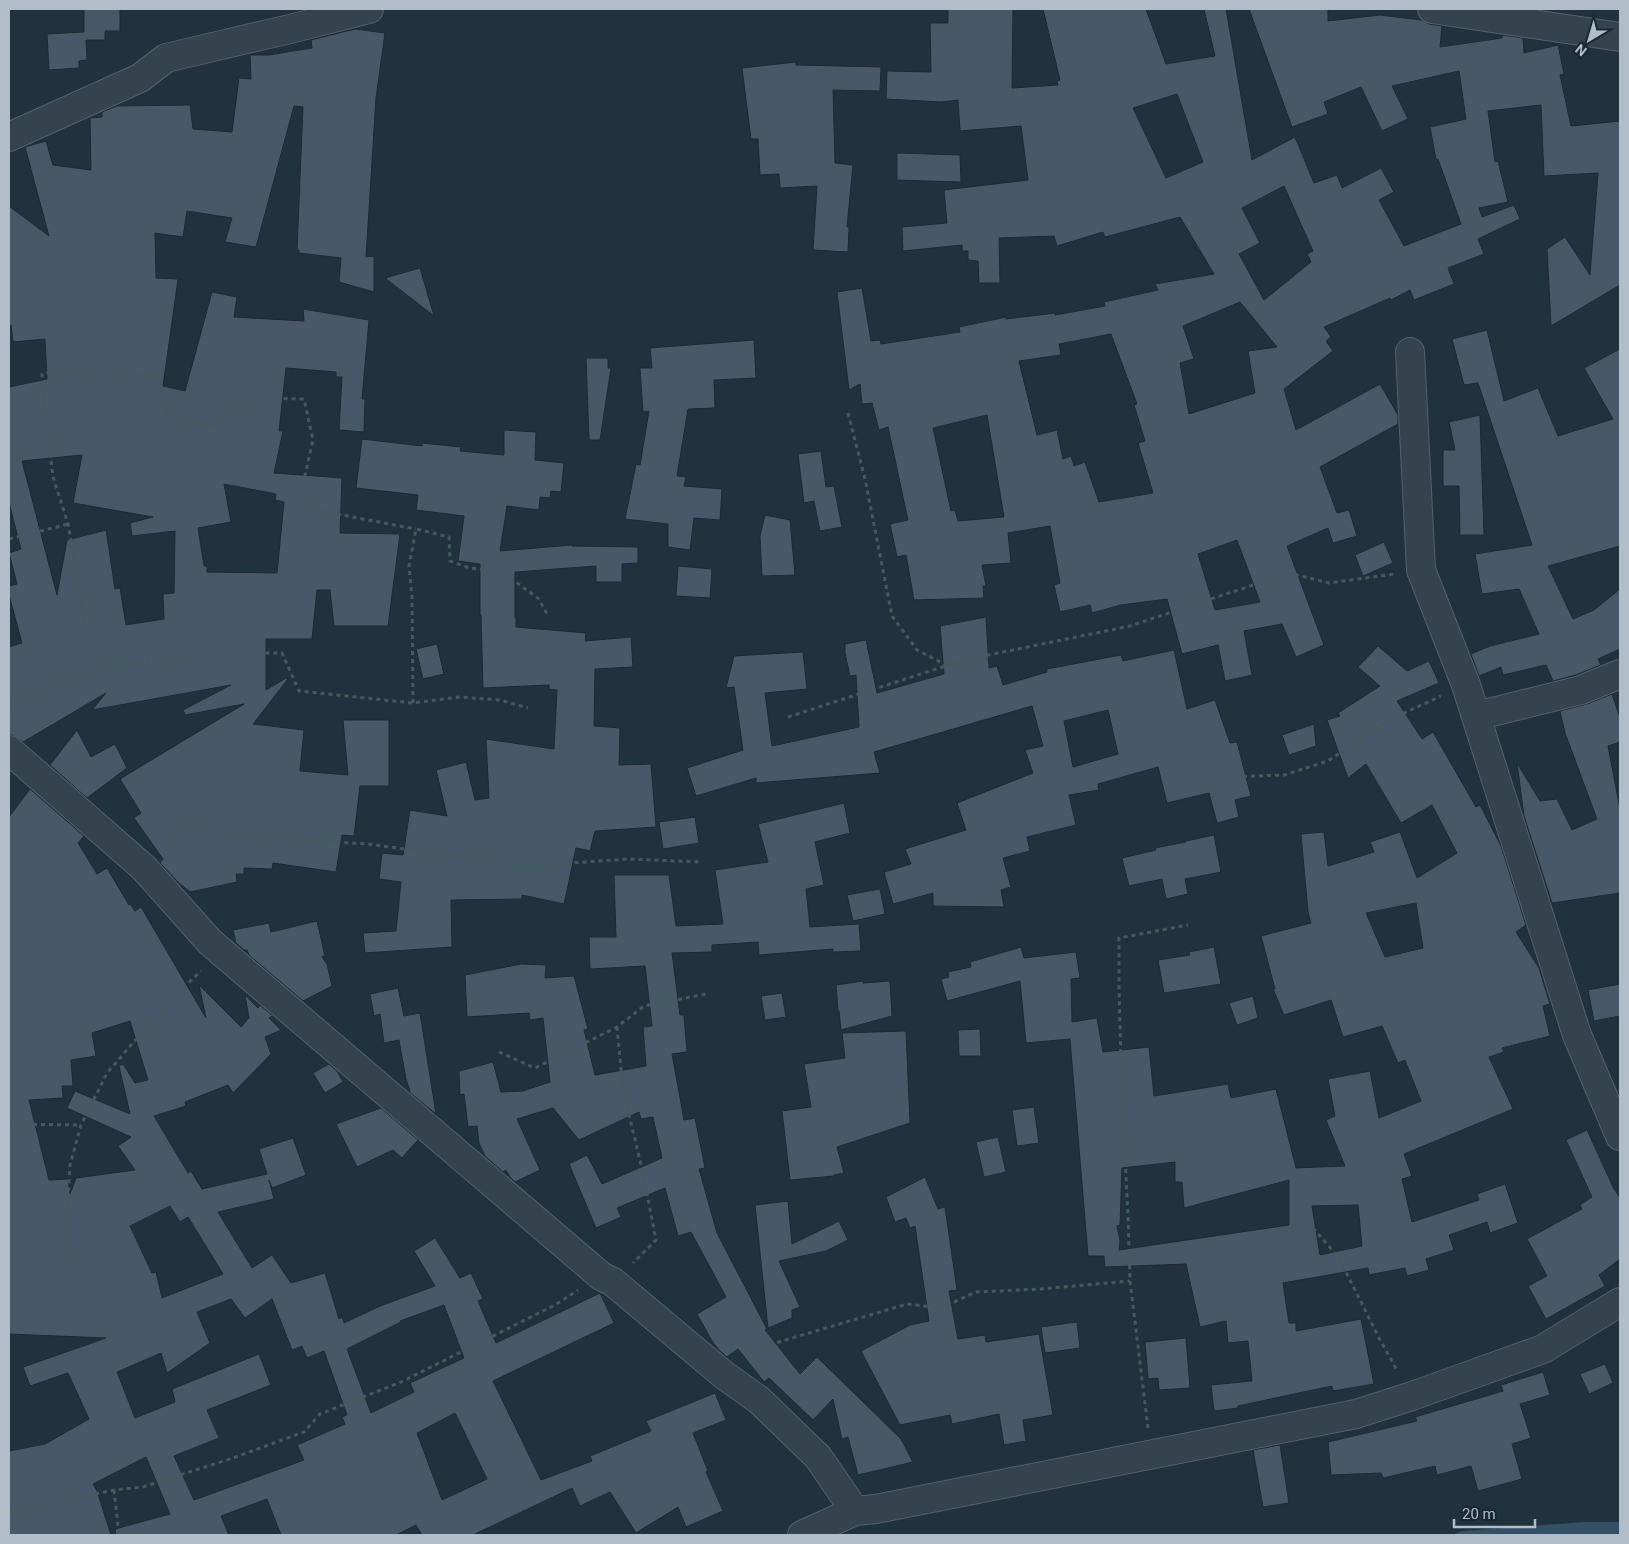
<svg xmlns="http://www.w3.org/2000/svg" width="1629" height="1544" font-family="Roboto,sans-serif">
<style>
.water{fill:#335067}
.building{fill:#475968;stroke:#1c2a35;fill-rule:evenodd}
.lines{fill:none;stroke-linecap:round;stroke-linejoin:round}
.minor-casing{stroke:#53616c;stroke-width:30}
.path{stroke:#415c5b;stroke-width:3;stroke-dasharray:4 4;stroke-linecap:butt}
.minor{stroke:#35434e;stroke-width:28}
</style>
<rect width="100%" height="100%" fill="#21323f"/>
<path class="water" d="M 1585,1522 L 1620,1522 L 1620,1535 L 1452,1535 L 1462,1531 Z"/>
<path class="building" d="M 84,9 L 120,9 L 120,31 L 105,31 L 105,40 L 86,40 L 87,60 L 79,61 L 79,68 L 49,70 L 47,34 L 84,32 Z
M 948,9 L 1013,9 L 1012,88 L 1058,85 L 1057,81 L 1060,80 L 1043,9 L 1146,9 L 1166,64 L 1215,56 L 1204,9 L 1226,9 L 1252,160 L 1295,137 L 1314,183 L 1337,175 L 1342,188 L 1381,168 L 1394,192 L 1379,200 L 1404,246 L 1461,224 L 1438,159 L 1436,159 L 1430,127 L 1466,119 L 1459,71 L 1392,86 L 1408,119 L 1382,131 L 1361,87 L 1324,102 L 1328,114 L 1292,127 L 1249,9 L 1328,9 L 1328,21 L 1380,15 L 1421,20 L 1429,24 L 1442,26 L 1440,47 L 1502,38 L 1502,35 L 1523,38 L 1524,53 L 1558,45 L 1564,74 L 1560,75 L 1571,126 L 1620,121 L 1620,285 L 1551,326 L 1547,249 L 1565,237 L 1590,275 L 1598,173 L 1544,176 L 1541,105 L 1488,111 L 1495,162 L 1498,161 L 1508,202 L 1479,208 L 1482,217 L 1514,205 L 1520,219 L 1478,239 L 1484,254 L 1448,268 L 1454,284 L 1414,300 L 1410,290 L 1391,300 L 1390,298 L 1324,327 L 1331,337 L 1326,341 L 1333,351 L 1284,389 L 1296,430 L 1380,384 L 1398,415 L 1398,424 L 1320,467 L 1337,513 L 1349,510 L 1357,536 L 1333,543 L 1328,528 L 1287,546 L 1324,645 L 1296,657 L 1282,624 L 1244,631 L 1252,675 L 1225,681 L 1218,645 L 1182,654 L 1167,599 L 1121,605 L 1092,613 L 1090,605 L 1060,612 L 1054,585 L 1060,583 L 1050,526 L 1008,533 L 1011,563 L 982,565 L 986,586 L 983,586 L 984,598 L 914,600 L 906,555 L 897,557 L 890,524 L 908,520 L 888,427 L 879,430 L 872,403 L 862,404 L 860,384 L 849,390 L 837,292 L 862,288 L 871,341 L 880,340 L 881,344 L 960,332 L 959,327 L 1006,317 L 1006,319 L 1055,313 L 1055,315 L 1105,306 L 1104,302 L 1158,290 L 1155,284 L 1214,274 L 1180,217 L 1105,237 L 1103,232 L 1057,246 L 1054,236 L 999,238 L 1000,283 L 979,283 L 978,261 L 968,260 L 968,251 L 962,251 L 962,245 L 903,251 L 902,227 L 947,223 L 944,190 L 1028,180 L 1021,126 L 960,131 L 958,100 L 941,102 L 886,99 L 887,71 L 931,72 L 930,23 L 948,23 ZM 1177,94 L 1203,162 L 1166,178 L 1133,108 ZM 1284,186 L 1313,251 L 1307,254 L 1311,262 L 1264,300 L 1239,254 L 1260,243 L 1242,208 ZM 1240,302 L 1277,347 L 1248,351 L 1255,393 L 1189,414 L 1180,363 L 1194,359 L 1183,326 ZM 1111,334 L 1137,404 L 1134,405 L 1145,441 L 1138,443 L 1153,493 L 1099,502 L 1085,462 L 1074,466 L 1071,456 L 1063,459 L 1057,430 L 1037,435 L 1019,361 L 1061,355 L 1059,344 ZM 987,415 L 1004,517 L 958,521 L 955,510 L 951,511 L 933,428 ZM 1237,540 L 1260,602 L 1215,610 L 1198,554 Z
M 355,29 L 385,33 L 376,98 L 366,257 L 374,256 L 374,292 L 339,282 L 341,258 L 299,253 L 299,250 L 297,250 L 303,107 L 294,106 L 256,247 L 225,242 L 232,218 L 187,211 L 183,237 L 155,233 L 156,278 L 178,279 L 163,386 L 185,391 L 212,292 L 237,297 L 234,317 L 304,321 L 303,309 L 369,320 L 362,399 L 365,399 L 364,432 L 339,430 L 342,377 L 336,377 L 336,372 L 286,368 L 279,431 L 283,431 L 274,473 L 342,478 L 340,533 L 400,534 L 388,626 L 334,626 L 330,590 L 317,590 L 312,639 L 266,639 L 266,690 L 286,678 L 288,679 L 253,724 L 304,730 L 300,771 L 348,775 L 343,720 L 389,720 L 389,786 L 360,786 L 354,836 L 342,835 L 336,872 L 273,863 L 272,869 L 244,868 L 244,874 L 236,874 L 237,882 L 190,892 L 179,883 L 160,863 L 163,859 L 134,818 L 141,813 L 120,779 L 244,704 L 185,715 L 183,710 L 231,685 L 92,710 L 106,693 L 23,742 L 12,735 L 9,735 L 9,647 L 22,643 L 9,595 L 9,586 L 17,584 L 9,553 L 21,549 L 9,503 L 9,387 L 47,379 L 45,339 L 13,342 L 11,325 L 9,326 L 9,206 L 49,236 L 25,147 L 46,141 L 53,165 L 91,170 L 90,118 L 102,117 L 102,112 L 117,106 L 190,105 L 193,129 L 232,132 L 239,78 L 251,79 L 250,55 L 269,55 L 312,48 L 311,40 ZM 82,455 L 73,503 L 153,517 L 130,523 L 132,536 L 175,531 L 174,593 L 163,594 L 164,619 L 126,625 L 120,588 L 115,589 L 106,530 L 67,540 L 57,595 L 22,461 ZM 224,484 L 276,494 L 275,500 L 284,502 L 277,573 L 207,572 L 207,566 L 204,566 L 198,528 L 231,522 Z
M 796,62 L 796,65 L 881,67 L 880,91 L 833,90 L 835,163 L 853,165 L 847,227 L 849,227 L 848,252 L 813,250 L 817,186 L 780,188 L 779,174 L 760,175 L 758,139 L 751,139 L 742,68 Z
M 897,153 L 960,155 L 961,182 L 897,180 Z
M 420,268 L 434,316 L 385,278 Z
M 1487,330 L 1504,401 L 1538,388 L 1558,436 L 1613,419 L 1584,368 L 1620,349 L 1620,546 L 1548,566 L 1573,619 L 1594,610 L 1620,589 L 1620,649 L 1598,659 L 1601,665 L 1576,675 L 1553,681 L 1546,665 L 1503,675 L 1501,667 L 1479,676 L 1471,654 L 1490,646 L 1539,634 L 1519,589 L 1482,594 L 1475,554 L 1532,545 L 1478,383 L 1464,385 L 1452,339 Z
M 754,340 L 756,378 L 714,380 L 715,408 L 688,409 L 677,476 L 686,477 L 684,486 L 722,489 L 720,520 L 694,518 L 690,550 L 668,547 L 668,524 L 625,519 L 636,464 L 640,465 L 649,411 L 643,412 L 640,368 L 652,368 L 650,348 Z
M 586,358 L 608,358 L 608,368 L 611,368 L 600,440 L 589,440 Z
M 1480,415 L 1484,535 L 1460,535 L 1459,486 L 1443,486 L 1443,450 L 1455,450 L 1449,422 Z
M 504,430 L 536,432 L 535,460 L 564,463 L 561,492 L 551,491 L 550,498 L 540,497 L 539,510 L 507,506 L 500,551 L 572,545 L 572,546 L 638,547 L 638,563 L 622,564 L 622,582 L 596,582 L 596,566 L 515,572 L 515,618 L 516,618 L 516,627 L 586,633 L 585,641 L 631,637 L 633,667 L 595,669 L 594,726 L 620,728 L 619,765 L 651,764 L 656,827 L 595,831 L 590,851 L 576,848 L 564,904 L 522,895 L 522,899 L 451,900 L 452,947 L 365,953 L 363,933 L 396,931 L 401,882 L 379,879 L 382,853 L 403,855 L 410,810 L 447,816 L 436,770 L 466,762 L 475,800 L 489,798 L 486,739 L 554,749 L 557,690 L 549,689 L 549,685 L 483,688 L 481,615 L 480,615 L 480,564 L 458,561 L 464,516 L 416,510 L 418,495 L 356,488 L 362,439 L 422,446 L 422,443 L 461,447 L 460,451 L 504,455 Z
M 821,451 L 826,487 L 834,486 L 842,527 L 820,531 L 814,501 L 804,503 L 798,454 Z
M 765,515 L 790,520 L 795,575 L 762,576 L 760,536 Z
M 1384,542 L 1393,563 L 1363,576 L 1355,555 Z
M 678,566 L 712,569 L 710,598 L 676,596 Z
M 986,617 L 989,668 L 997,666 L 1003,685 L 1047,672 L 1047,669 L 1121,655 L 1123,661 L 1174,650 L 1187,709 L 1215,700 L 1230,743 L 1237,742 L 1251,796 L 1235,800 L 1239,817 L 1217,823 L 1209,793 L 1167,803 L 1158,767 L 1098,784 L 1099,790 L 1069,795 L 1076,825 L 1027,837 L 1030,851 L 1003,858 L 1011,887 L 1001,890 L 1004,907 L 933,906 L 933,893 L 893,904 L 884,872 L 911,864 L 905,849 L 966,830 L 957,803 L 1033,773 L 1025,750 L 1043,746 L 1032,706 L 874,752 L 880,773 L 756,783 L 756,778 L 696,796 L 687,768 L 743,750 L 734,687 L 726,688 L 734,656 L 803,652 L 807,689 L 765,693 L 772,746 L 859,727 L 856,675 L 850,676 L 845,653 L 845,644 L 866,640 L 877,693 L 944,674 L 940,626 ZM 1108,710 L 1118,754 L 1073,767 L 1064,721 Z
M 437,644 L 444,674 L 423,679 L 416,649 Z
M 1378,646 L 1407,671 L 1429,661 L 1439,683 L 1397,701 L 1422,739 L 1433,732 L 1476,807 L 1480,805 L 1501,846 L 1526,925 L 1516,932 L 1539,968 L 1550,1004 L 1543,1006 L 1550,1036 L 1502,1048 L 1504,1052 L 1489,1057 L 1513,1109 L 1404,1154 L 1412,1176 L 1402,1179 L 1412,1222 L 1479,1200 L 1477,1194 L 1505,1184 L 1518,1223 L 1490,1233 L 1487,1222 L 1449,1235 L 1454,1250 L 1426,1259 L 1429,1270 L 1407,1276 L 1405,1268 L 1369,1275 L 1368,1268 L 1283,1283 L 1289,1323 L 1296,1323 L 1296,1331 L 1361,1319 L 1374,1384 L 1333,1391 L 1332,1386 L 1238,1406 L 1238,1408 L 1214,1411 L 1211,1385 L 1252,1381 L 1248,1341 L 1228,1343 L 1226,1321 L 1200,1327 L 1186,1264 L 1105,1267 L 1104,1256 L 1088,1256 L 1070,1039 L 1026,1043 L 1020,981 L 947,1001 L 941,979 L 949,977 L 948,972 L 971,967 L 970,962 L 1021,947 L 1024,958 L 1076,952 L 1080,978 L 1071,979 L 1072,1022 L 1097,1018 L 1103,1052 L 1149,1047 L 1154,1096 L 1228,1084 L 1231,1098 L 1276,1089 L 1296,1168 L 1345,1166 L 1326,1120 L 1335,1116 L 1328,1079 L 1370,1071 L 1379,1118 L 1421,1101 L 1405,1060 L 1398,1063 L 1382,1026 L 1343,1037 L 1331,1000 L 1284,1015 L 1273,989 L 1275,989 L 1261,936 L 1311,923 L 1308,912 L 1301,834 L 1324,832 L 1328,866 L 1374,852 L 1370,842 L 1400,832 L 1417,878 L 1457,853 L 1432,805 L 1401,823 L 1366,764 L 1348,778 L 1327,720 L 1340,716 L 1338,713 L 1380,686 L 1358,667 ZM 1416,903 L 1423,948 L 1385,957 L 1366,913 ZM 1175,1162 L 1175,1182 L 1182,1182 L 1184,1208 L 1289,1180 L 1289,1225 L 1119,1250 L 1120,1241 L 1117,1226 L 1120,1225 L 1122,1168 ZM 1358,1205 L 1362,1246 L 1320,1255 L 1312,1206 Z
M 1612,694 L 1620,718 L 1620,742 L 1608,746 L 1620,809 L 1620,893 L 1552,903 L 1524,816 L 1517,763 L 1540,801 L 1557,799 L 1572,830 L 1597,819 L 1565,733 L 1560,711 L 1587,704 Z
M 1314,724 L 1316,746 L 1289,755 L 1282,735 Z
M 77,730 L 91,757 L 115,744 L 127,768 L 87,798 L 50,765 Z
M 30,789 L 84,836 L 78,843 L 97,874 L 107,868 L 129,905 L 130,904 L 135,911 L 141,907 L 206,1018 L 199,985 L 241,1027 L 249,1018 L 245,995 L 258,1008 L 260,1005 L 273,1016 L 269,1018 L 281,1030 L 265,1037 L 271,1054 L 233,1093 L 228,1085 L 185,1102 L 186,1106 L 154,1116 L 188,1173 L 191,1171 L 202,1189 L 267,1174 L 259,1149 L 293,1138 L 306,1175 L 272,1188 L 269,1180 L 274,1199 L 218,1212 L 252,1268 L 272,1255 L 291,1283 L 325,1273 L 339,1319 L 342,1317 L 344,1323 L 380,1306 L 435,1286 L 414,1251 L 435,1238 L 460,1278 L 471,1273 L 483,1299 L 478,1301 L 496,1343 L 600,1293 L 614,1323 L 493,1381 L 541,1480 L 592,1461 L 590,1456 L 651,1431 L 646,1421 L 715,1393 L 726,1420 L 693,1433 L 708,1471 L 706,1472 L 723,1511 L 686,1527 L 678,1507 L 636,1533 L 610,1492 L 580,1506 L 572,1488 L 473,1535 L 422,1535 L 416,1525 L 396,1535 L 281,1535 L 267,1499 L 221,1516 L 229,1535 L 116,1535 L 115,1529 L 170,1514 L 146,1457 L 93,1484 L 97,1491 L 111,1535 L 9,1535 L 9,1451 L 45,1444 L 89,1419 L 68,1373 L 30,1386 L 23,1367 L 106,1338 L 9,1334 L 9,817 ZM 130,1021 L 148,1080 L 135,1083 L 123,1064 L 119,1066 L 130,1114 L 75,1091 L 67,1108 L 131,1137 L 118,1146 L 135,1170 L 76,1178 L 70,1194 L 68,1179 L 49,1180 L 29,1100 L 63,1098 L 62,1086 L 73,1086 L 71,1060 L 96,1056 L 92,1033 ZM 170,1206 L 180,1222 L 188,1217 L 223,1274 L 162,1298 L 156,1272 L 152,1273 L 130,1226 ZM 231,1299 L 245,1318 L 272,1299 L 292,1350 L 302,1346 L 307,1358 L 324,1351 L 347,1415 L 342,1417 L 345,1424 L 297,1445 L 304,1460 L 194,1500 L 174,1456 L 219,1438 L 207,1410 L 271,1385 L 259,1354 L 172,1389 L 175,1402 L 135,1418 L 117,1372 L 161,1353 L 167,1373 L 210,1343 L 197,1312 ZM 444,1305 L 464,1358 L 410,1383 L 414,1392 L 371,1413 L 347,1349 L 401,1322 L 400,1321 ZM 455,1413 L 487,1479 L 442,1500 L 417,1433 Z
M 844,803 L 850,833 L 815,842 L 824,885 L 806,889 L 810,927 L 859,924 L 861,951 L 833,952 L 833,949 L 759,955 L 758,942 L 712,945 L 712,952 L 672,953 L 680,1015 L 684,1015 L 687,1052 L 672,1054 L 684,1120 L 695,1118 L 705,1168 L 699,1169 L 717,1233 L 767,1329 L 765,1330 L 800,1374 L 817,1357 L 901,1439 L 913,1462 L 858,1475 L 848,1437 L 842,1439 L 833,1399 L 813,1420 L 769,1378 L 764,1382 L 738,1349 L 727,1357 L 719,1350 L 712,1341 L 697,1314 L 726,1297 L 691,1232 L 678,1236 L 665,1188 L 617,1208 L 621,1217 L 596,1228 L 569,1164 L 587,1155 L 602,1184 L 662,1158 L 653,1117 L 641,1119 L 639,1112 L 579,1140 L 553,1108 L 517,1119 L 540,1170 L 515,1182 L 510,1177 L 506,1170 L 503,1172 L 485,1156 L 479,1143 L 477,1126 L 468,1127 L 464,1094 L 460,1095 L 459,1071 L 493,1062 L 501,1092 L 523,1091 L 550,1082 L 543,1018 L 530,1020 L 529,1013 L 467,1017 L 465,975 L 521,964 L 546,965 L 545,978 L 574,976 L 588,1029 L 584,1030 L 595,1075 L 646,1066 L 643,1027 L 652,1026 L 645,966 L 590,969 L 589,937 L 616,937 L 614,875 L 669,875 L 676,926 L 723,924 L 715,870 L 768,862 L 758,824 Z
M 695,817 L 699,843 L 663,849 L 659,822 Z
M 1214,835 L 1221,872 L 1185,879 L 1188,894 L 1166,899 L 1162,879 L 1129,886 L 1122,858 L 1156,850 L 1155,848 L 1186,842 L 1186,841 Z
M 880,889 L 885,914 L 853,921 L 847,895 Z
M 317,921 L 325,956 L 322,957 L 327,964 L 332,986 L 303,1001 L 249,955 L 247,950 L 244,950 L 236,943 L 233,930 L 269,923 L 271,932 Z
M 1214,947 L 1221,984 L 1164,993 L 1158,960 L 1190,955 L 1189,952 Z
M 863,981 L 863,983 L 890,981 L 892,1016 L 841,1030 L 839,1011 L 838,1011 L 836,985 Z
M 1620,984 L 1620,1016 L 1594,1021 L 1588,990 Z
M 398,988 L 404,1016 L 420,1013 L 436,1114 L 409,1092 L 410,1091 L 406,1079 L 399,1040 L 384,1043 L 380,1014 L 374,1016 L 370,994 Z
M 782,993 L 786,1017 L 765,1020 L 761,996 Z
M 1253,996 L 1258,1018 L 1237,1025 L 1229,1003 Z
M 980,1029 L 981,1056 L 959,1056 L 958,1030 Z
M 906,1031 L 910,1123 L 837,1147 L 844,1173 L 834,1175 L 834,1176 L 790,1180 L 782,1111 L 811,1107 L 804,1064 L 845,1058 L 842,1033 Z
M 329,1064 L 337,1071 L 343,1082 L 325,1093 L 313,1073 Z
M 1034,1107 L 1039,1143 L 1017,1146 L 1012,1110 Z
M 381,1108 L 418,1140 L 402,1158 L 393,1150 L 357,1167 L 336,1124 Z
M 1587,1130 L 1613,1187 L 1620,1198 L 1620,1259 L 1599,1275 L 1605,1286 L 1546,1319 L 1528,1286 L 1547,1276 L 1527,1239 L 1582,1209 L 1580,1205 L 1592,1197 L 1566,1140 Z
M 998,1137 L 1006,1172 L 984,1177 L 976,1142 Z
M 925,1177 L 938,1209 L 945,1207 L 957,1290 L 949,1291 L 958,1339 L 985,1335 L 986,1342 L 1039,1334 L 1053,1415 L 1023,1420 L 1026,1441 L 1004,1445 L 999,1414 L 952,1424 L 950,1415 L 900,1425 L 861,1351 L 910,1325 L 929,1321 L 915,1226 L 910,1228 L 906,1218 L 895,1222 L 886,1197 Z
M 788,1201 L 792,1244 L 839,1221 L 848,1240 L 826,1251 L 779,1261 L 800,1307 L 792,1310 L 792,1318 L 768,1328 L 755,1205 Z
M 1077,1322 L 1080,1348 L 1045,1353 L 1041,1327 Z
M 1186,1338 L 1190,1388 L 1159,1390 L 1158,1378 L 1148,1379 L 1145,1342 Z
M 1605,1364 L 1613,1383 L 1589,1394 L 1580,1374 Z
M 1543,1372 L 1550,1395 L 1520,1404 L 1531,1438 L 1512,1444 L 1522,1479 L 1478,1491 L 1471,1466 L 1437,1475 L 1435,1466 L 1383,1478 L 1381,1473 L 1331,1475 L 1328,1442 L 1417,1421 L 1415,1417 L 1503,1391 L 1501,1385 Z
M 1280,1445 L 1289,1503 L 1263,1507 L 1253,1450 Z"/>
<g class="lines">
<defs>
<path id="minor" d="M 1432,9 L 1620,37
M 9,137 L 140,78 L 166,58 L 290,29 L 369,9
M 1410,352 L 1421,570 L 1466,685 L 1577,1035 L 1620,1136
M 1476,716 L 1581,690 L 1620,674
M 9,750 L 144,868 L 210,942 L 601,1276 L 613,1282 L 724,1375 L 759,1400 L 818,1457 L 855,1511
M 802,1535 L 855,1511 L 876,1509 L 1356,1414 L 1412,1396 L 1543,1349 L 1620,1302"/>
</defs>
<use href="#minor" class="minor-casing"/>
<path class="path" d="M 848,413 L 865,479 L 892,616 L 917,650 L 946,665
M 9,539 L 68,524
M 85,621 L 68,524 L 53,477 L 44,405 L 42,374 L 56,371 L 158,375 L 166,414 L 212,427 L 230,411 L 258,398 L 304,399 L 313,440 L 303,484 L 303,499 L 326,512 L 416,529
M 413,703 L 412,597 L 409,566 L 416,529 L 449,537 L 450,561 L 467,567 L 505,574 L 539,599 L 547,614
M 9,704 L 103,668 L 212,653 L 282,653 L 299,691 L 413,703 L 460,697 L 500,700 L 528,708
M 788,717 L 964,660 L 1130,626 L 1289,573 L 1329,583 L 1394,574
M 1227,777 L 1284,775 L 1328,761 L 1389,720 L 1441,696
M 163,848 L 183,826 L 234,833 L 291,836 L 320,841 L 368,844 L 528,866 L 628,859 L 702,862
M 617,1027 L 623,1090 L 643,1173 L 656,1240 L 633,1263
M 499,1052 L 535,1068 L 617,1027 L 644,1006 L 706,994
M 9,1124 L 81,1125
M 1313,1228 L 1339,1258 L 1380,1340 L 1398,1372
M 65,1255 L 70,1165 L 81,1125 L 107,1073 L 169,1001 L 201,971
M 750,1359 L 772,1344 L 907,1304 L 941,1308 L 976,1292 L 1040,1289 L 1130,1281
M 1148,1428 L 1130,1281 L 1128,1215 L 1122,1102 L 1119,988 L 1119,938 L 1188,925
M 114,1490 L 119,1535
M 9,1512 L 114,1490 L 143,1487 L 233,1458 L 304,1432 L 320,1414 L 401,1382 L 555,1305 L 578,1290"/>
<use href="#minor" class="minor"/>
</g>
<rect width="1629" height="1544" fill="none" stroke="#b1beca" stroke-width="20"/>
<g transform="translate(1589 40) rotate(218)" stroke="#1a2833" stroke-width="4" paint-order="stroke">
<path d="M0-4L9 19L0 12L-9 19Z" fill="#b1beca"/>
<text y="-8" font-size="14" font-weight="bold" text-anchor="middle" fill="#b1beca">N</text>
</g>
<path d="M1454 1519v8h81v-8" fill="none" stroke="#b1beca" stroke-width="2.5"/>
<text x="1462" y="1519" font-size="15" fill="#b1beca" stroke="#1a2833" stroke-width="4" paint-order="stroke">20 m</text>
</svg>
